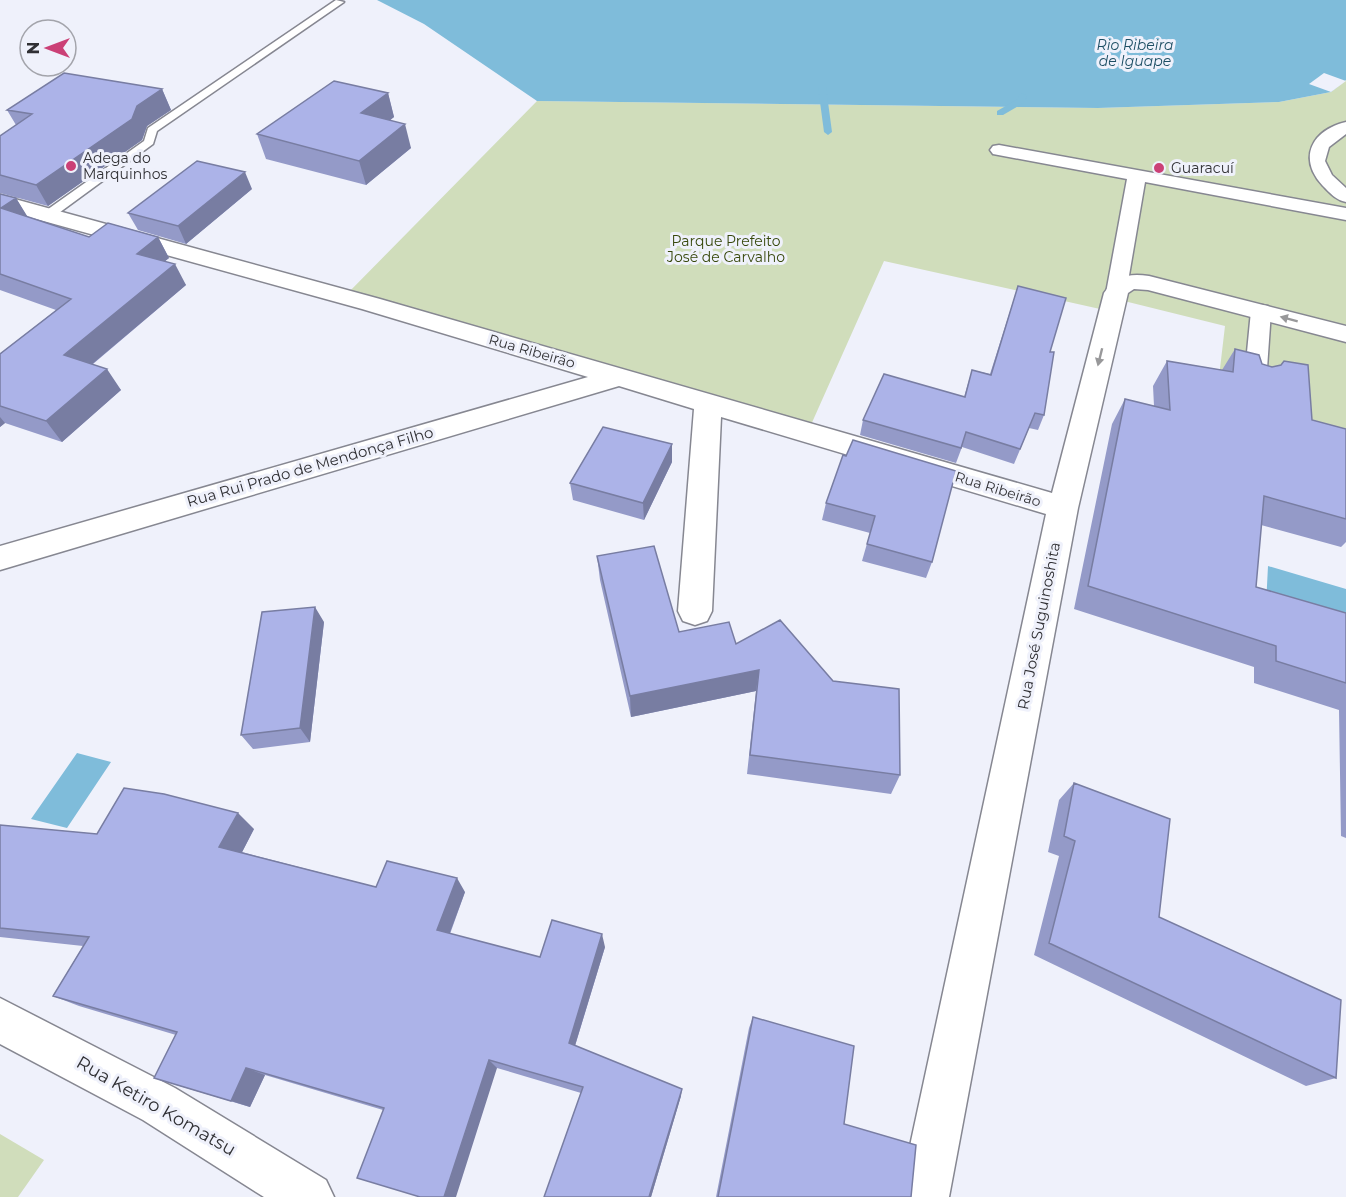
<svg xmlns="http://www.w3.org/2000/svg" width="1346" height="1197" font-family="Montserrat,sans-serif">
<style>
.green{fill:#d0ddbb}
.water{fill:#7fbcda}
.pier{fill:#eff1fb}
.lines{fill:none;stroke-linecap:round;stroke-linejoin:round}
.stream{fill:#7fbcda;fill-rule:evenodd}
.service-casing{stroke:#868791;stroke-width:3}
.pedestrian-casing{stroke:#868791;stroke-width:3}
.minor-casing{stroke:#868791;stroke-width:3}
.service{fill:#fff;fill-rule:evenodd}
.pedestrian{fill:#fff;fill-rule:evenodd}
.minor{fill:#fff;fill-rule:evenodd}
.wall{fill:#949ac8}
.shaded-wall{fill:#787da2}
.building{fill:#acb3e8;stroke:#787da2;stroke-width:1.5}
.oneway{fill:#98989a}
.poi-dot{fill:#cb4076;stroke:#eff1fb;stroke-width:2}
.labels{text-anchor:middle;stroke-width:6;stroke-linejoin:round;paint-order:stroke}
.far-water-label{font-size:14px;font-style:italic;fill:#1d4e64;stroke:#eff1fb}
.far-poi-label{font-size:14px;fill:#303034;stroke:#eff1fb;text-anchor:start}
.far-park-label{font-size:14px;fill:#37480b;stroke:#eff1fb}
.far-street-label{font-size:14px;fill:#303034;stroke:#eff1fb}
.street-label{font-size:15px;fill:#303034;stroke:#eff1fb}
.near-street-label{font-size:18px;fill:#303034;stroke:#eff1fb}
</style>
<rect width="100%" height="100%" fill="#eff1fb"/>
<path class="green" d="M 1346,80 L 1346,447 L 1215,411 L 1225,326 L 1112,298 L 1109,311 L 884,261 L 810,427 L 346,295 L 537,101 L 1098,108 L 1279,102 L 1331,92 Z
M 0,1134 L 44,1160 L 18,1197 L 0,1197 Z"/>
<path class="water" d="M 377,0 L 1346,0 L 1346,80 L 1331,92 L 1279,102 L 1098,108 L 537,101 L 424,24 Z
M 1268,566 L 1346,589 L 1346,628 L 1266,605 Z
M 77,753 L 111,762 L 67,828 L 31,819 Z"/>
<path class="pier" d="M 1324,73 L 1346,81 L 1331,92 L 1309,84 Z"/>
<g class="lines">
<path class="stream" d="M 822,85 L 826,87 L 832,132 L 828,135 L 824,132 L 818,87 Z
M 1020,93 L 1027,95 L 1025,102 L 1003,115 L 997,115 L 997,111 L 1018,99 Z"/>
<defs>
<path id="service" d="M 336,0 L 344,2 L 157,131 L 153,144 L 52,218 L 44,218 L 44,212 L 144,141 L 148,128 Z"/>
<path id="pedestrian" d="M 1346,122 L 1346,134 L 1329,147 L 1325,161 L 1332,175 L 1346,188 L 1346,202 C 1336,200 1330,193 1323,186 C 1297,158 1312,130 1346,122 Z
M 999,145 L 1346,208 L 1346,220 L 1145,182 L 1126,293 L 1123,297 L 1109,297 L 1106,293 L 1127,179 L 993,154 L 990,150 L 993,146 Z
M 1261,305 L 1268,306 L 1271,311 L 1266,383 L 1263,388 L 1255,390 L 1247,388 L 1244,383 L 1251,311 L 1254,306 Z"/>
<path id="minor" d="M 0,195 L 380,299 L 1052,493 L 1104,293 C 1115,276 1129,273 1149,276 L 1346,326 L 1346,342 L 1148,290 L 1134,289 L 1128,293 L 1078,508 L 949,1197 L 899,1197 L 1046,514 L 721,417 L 712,611 L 707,621 L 695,625 L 683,621 L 678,611 L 694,409 L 619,386 L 0,570 L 0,546 L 588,377 L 362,309 L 0,209 Z
M 0,998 L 175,1088 L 326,1180 L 334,1197 L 264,1197 L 143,1120 L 0,1044 Z"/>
</defs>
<use href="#service" class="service-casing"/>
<use href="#pedestrian" class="pedestrian-casing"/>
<use href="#minor" class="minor-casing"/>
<use href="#service" class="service"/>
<use href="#pedestrian" class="pedestrian"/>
<use href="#minor" class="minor"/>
</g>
<path class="wall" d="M 162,89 L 171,110 L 147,126 L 142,140 L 48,206 L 0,193 L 0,136 L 16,125 L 7,110 Z
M 388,93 L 394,117 L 390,120 L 411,148 L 366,185 L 266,159 L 257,134 Z
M 252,189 L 186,244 L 138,230 L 128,213 Z
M 0,194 L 16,198 L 27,217 L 89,237 L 158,237 L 169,258 L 165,261 L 186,285 L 93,364 L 121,390 L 62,442 L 5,423 L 0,427 L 0,354 L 56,310 L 0,290 Z
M 1018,286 L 1050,352 L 1044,415 L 1038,430 L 1029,428 L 1014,464 L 962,447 L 956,463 L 860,435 L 863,420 L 964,397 L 972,370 L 990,374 Z
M 1235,349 L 1262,364 L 1312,420 L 1346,429 L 1346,542 L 1341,547 L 1261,525 L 1256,587 L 1346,613 L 1346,838 L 1341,836 L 1339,710 L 1254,683 L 1254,667 L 1074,609 L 1112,424 L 1125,399 L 1154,406 L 1153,386 L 1167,361 L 1222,370 Z
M 672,444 L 672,462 L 644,520 L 573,500 L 570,483 Z
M 846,456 L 932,562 L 926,578 L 862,561 L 870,533 L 822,520 L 826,503 Z
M 597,556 L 679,632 L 736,644 L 900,775 L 891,794 L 747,774 L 756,691 L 631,717 L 600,580 Z
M 324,622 L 310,742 L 253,749 L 241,735 Z
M 1074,783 L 1159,917 L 1336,1078 L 1306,1086 L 1034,955 L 1059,856 L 1048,852 L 1059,800 Z
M 0,825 L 97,834 L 254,829 L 242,852 L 376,887 L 465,892 L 450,934 L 540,957 L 605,947 L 575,1046 L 681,1096 L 651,1197 L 544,1197 L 581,1093 L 497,1068 L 383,1110 L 265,1075 L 250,1107 L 176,1085 L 176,1035 L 79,1006 L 53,996 L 83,946 L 0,937 Z
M 753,1017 L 844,1124 L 911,1197 L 716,1197 L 749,1028 Z"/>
<path class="shaded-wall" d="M 162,89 L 171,110 L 147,126 L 142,140 L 48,206 L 36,185 L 137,106 Z
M 388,93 L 394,117 L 368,138 L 361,113 Z
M 405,124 L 411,148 L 366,185 L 359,161 Z
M 245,172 L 252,189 L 186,244 L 178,226 Z
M 16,198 L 29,219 L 1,208 Z
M 158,237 L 169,258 L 148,275 L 137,254 Z
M 175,264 L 186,285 L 78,376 L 64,355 Z
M 107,369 L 121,390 L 62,442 L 46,421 Z
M 0,417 L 5,423 L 0,427 Z
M 672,444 L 672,462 L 644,520 L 643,503 Z
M 315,607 L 324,622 L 310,742 L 300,728 Z
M 759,670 L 756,691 L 631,717 L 630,696 Z
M 238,813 L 254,829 L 237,862 L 219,847 Z
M 457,878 L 465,892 L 446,943 L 437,930 Z
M 602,934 L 605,947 L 573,1052 L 569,1043 Z
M 489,1060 L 497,1068 L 456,1197 L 444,1197 Z
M 246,1068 L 265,1075 L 250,1107 L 231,1101 Z
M 682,1089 L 681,1096 L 651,1197 L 649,1197 Z"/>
<path class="building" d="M 64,73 L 162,89 L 137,106 L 132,119 L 36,185 L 0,175 L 0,136 L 32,114 L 7,110 Z
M 334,81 L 388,93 L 361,113 L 405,124 L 359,161 L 257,134 Z
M 197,161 L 245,172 L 178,226 L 128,213 Z
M 0,194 L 16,198 L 1,208 L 89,237 L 108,223 L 158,237 L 137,254 L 175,264 L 64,355 L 107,369 L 46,421 L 0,406 L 0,354 L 71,299 L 0,274 Z
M 1018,286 L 1066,298 L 1050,352 L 1054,352 L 1044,415 L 1035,413 L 1020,449 L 966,432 L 961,448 L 863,420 L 884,374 L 965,397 L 972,370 L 991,375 Z
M 1235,349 L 1259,355 L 1262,364 L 1272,367 L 1281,365 L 1284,361 L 1308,365 L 1312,420 L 1346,429 L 1346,519 L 1264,496 L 1256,587 L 1346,613 L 1346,683 L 1276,661 L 1276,646 L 1088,586 L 1125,399 L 1170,410 L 1167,361 L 1233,372 Z
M 603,427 L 672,444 L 643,503 L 570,483 Z
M 853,440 L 956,471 L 932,562 L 867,544 L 875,516 L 826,503 L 843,455 L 846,456 Z
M 654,546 L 679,632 L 729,622 L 736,644 L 780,620 L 833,681 L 899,689 L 900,775 L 750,755 L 759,670 L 630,696 L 597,556 Z
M 315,607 L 300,728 L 241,735 L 262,612 Z
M 1074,783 L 1170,819 L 1159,917 L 1341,1000 L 1336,1078 L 1049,943 L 1075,841 L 1064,836 Z
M 124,788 L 164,794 L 238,813 L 219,847 L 376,887 L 387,861 L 457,878 L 437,930 L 540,957 L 552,920 L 602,934 L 569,1043 L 682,1089 L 649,1197 L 544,1197 L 583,1087 L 489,1060 L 444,1197 L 420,1197 L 357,1178 L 384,1108 L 246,1068 L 231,1101 L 154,1078 L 177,1032 L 53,996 L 89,937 L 0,928 L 0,825 L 97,834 Z
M 753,1017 L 854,1046 L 844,1124 L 916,1145 L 911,1197 L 718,1197 Z"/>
<defs><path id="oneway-solid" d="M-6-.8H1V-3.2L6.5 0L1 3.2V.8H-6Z" transform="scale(1.5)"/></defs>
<g class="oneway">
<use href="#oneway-solid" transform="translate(1289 319) rotate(-165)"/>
<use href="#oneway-solid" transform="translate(1100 357) rotate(104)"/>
</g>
<g class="poi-dot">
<circle cx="71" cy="166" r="6"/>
<circle cx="1159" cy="168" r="6"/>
</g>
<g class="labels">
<g class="far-water-label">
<text x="1135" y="50">Rio Ribeira<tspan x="1135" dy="16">de Iguape</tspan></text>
</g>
<g class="far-poi-label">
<text x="83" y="163">Adega do<tspan x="83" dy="16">Marquinhos</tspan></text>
<text x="1171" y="173">Guaracuí</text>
</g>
<g class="far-park-label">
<text x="726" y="246">Parque Prefeito<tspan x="726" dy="16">José de Carvalho</tspan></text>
</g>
<g class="far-street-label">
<text transform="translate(532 351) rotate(16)" y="5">Rua Ribeirão</text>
<text transform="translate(998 489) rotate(17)" y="5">Rua Ribeirão</text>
</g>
<g class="street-label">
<text transform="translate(310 467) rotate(-16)" y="5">Rua Rui Prado de Mendonça Filho</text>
<text transform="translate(1039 626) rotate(-79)" y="5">Rua José Suguinoshita</text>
</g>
<g class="near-street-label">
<text transform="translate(156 1106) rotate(30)" y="6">Rua Ketiro Komatsu</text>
</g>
</g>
<g transform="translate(48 48) rotate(270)"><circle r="28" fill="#eff1fb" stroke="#a3a4ab" stroke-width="1.5"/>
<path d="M0-4.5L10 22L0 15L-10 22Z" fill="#cb4076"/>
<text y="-9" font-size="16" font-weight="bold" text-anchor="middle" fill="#303034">N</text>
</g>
</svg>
